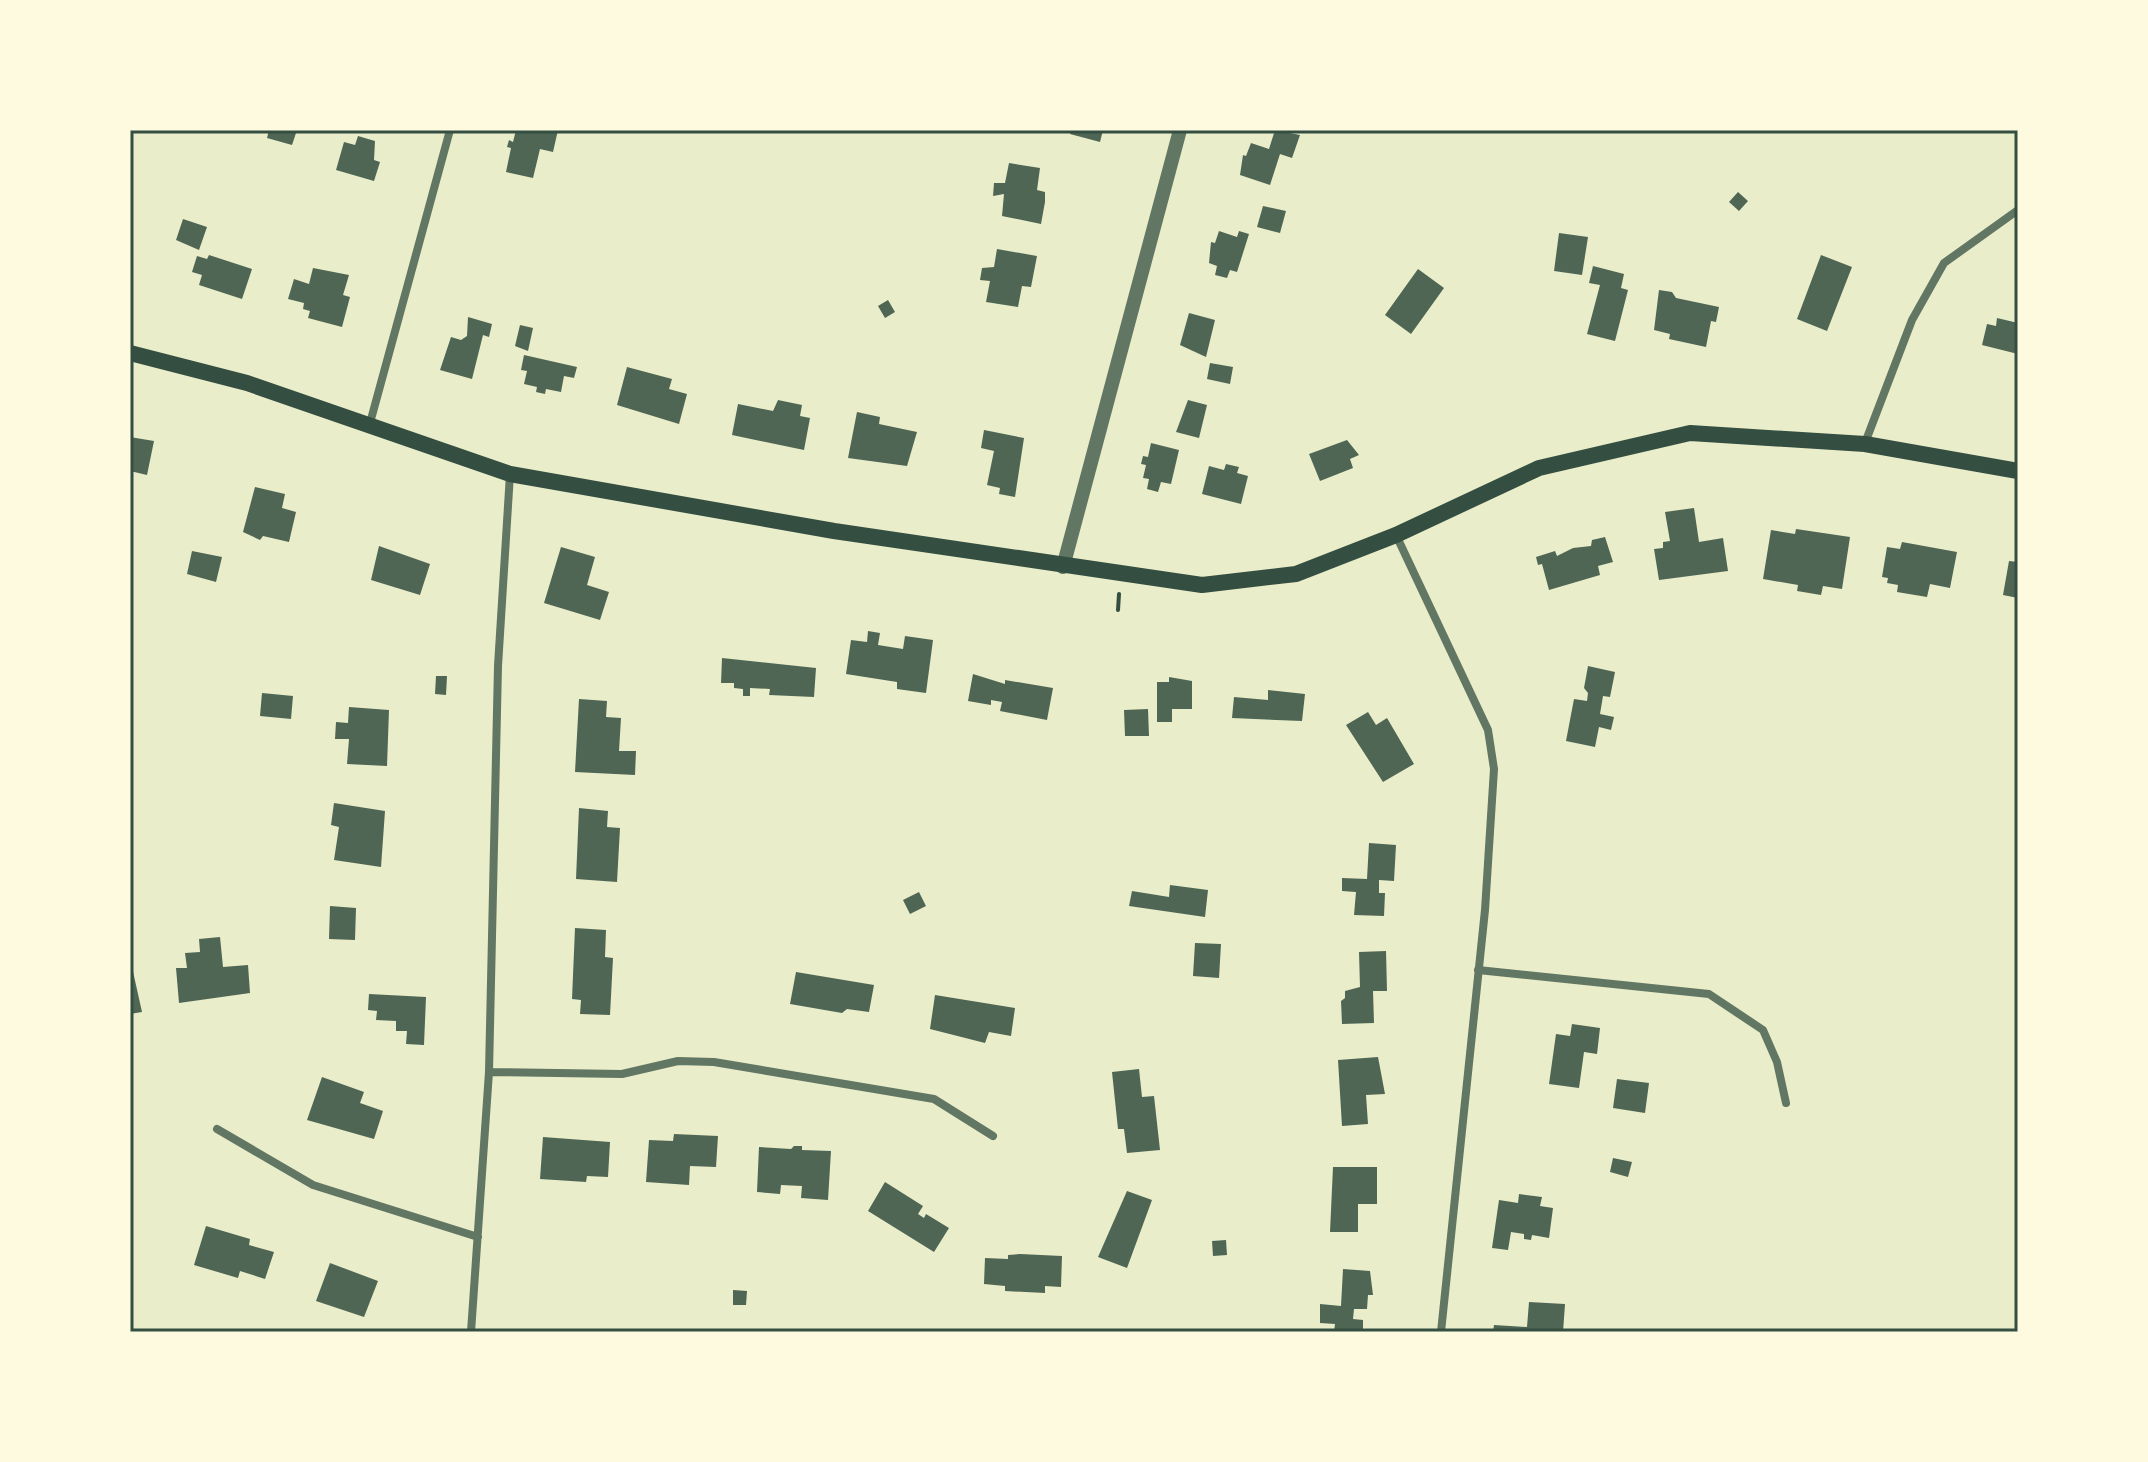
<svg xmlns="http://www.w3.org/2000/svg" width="2148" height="1462" font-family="Mulish,sans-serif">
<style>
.building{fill:#4f6655}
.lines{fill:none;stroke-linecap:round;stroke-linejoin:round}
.path{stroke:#344e41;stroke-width:4}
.minor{stroke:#617663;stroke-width:8}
.tertiary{stroke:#617663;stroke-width:14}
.secondary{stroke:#344e41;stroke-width:16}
.neatline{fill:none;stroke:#344e41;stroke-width:3}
</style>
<rect width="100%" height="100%" fill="#e9edc9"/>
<path class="building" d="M 269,130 L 297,130 L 292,145 L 267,138 Z
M 516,130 L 558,130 L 553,152 L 540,149 L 533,178 L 506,172 L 511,148 L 507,147 L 509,140 L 513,142 Z
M 1071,130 L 1103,130 L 1100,142 L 1070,134 Z
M 1275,130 L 1300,135 L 1292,158 L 1280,154 L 1270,185 L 1240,175 L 1243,155 L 1246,156 L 1251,143 L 1269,149 Z
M 358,136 L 375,141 L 374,160 L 380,162 L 374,181 L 336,170 L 344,142 L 355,145 Z
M 1009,163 L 1040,168 L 1037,190 L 1045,192 L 1045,202 L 1041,224 L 1002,216 L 1004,194 L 993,196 L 994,183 L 1005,183 Z
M 1738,192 L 1748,201 L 1739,211 L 1729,202 Z
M 1263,206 L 1286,211 L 1280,233 L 1257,227 Z
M 183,219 L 207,227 L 199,250 L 176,240 Z
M 1219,231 L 1237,237 L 1239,231 L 1249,234 L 1237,272 L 1230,270 L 1227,278 L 1215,275 L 1217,266 L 1209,263 L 1211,242 L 1215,243 Z
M 1559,233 L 1588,237 L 1582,275 L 1554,271 Z
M 997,249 L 1037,256 L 1031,287 L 1022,286 L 1018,307 L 986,302 L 990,281 L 980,280 L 982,268 L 994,267 Z
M 209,255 L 252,269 L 242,299 L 199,285 L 202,275 L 192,272 L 197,256 L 207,259 Z
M 1821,255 L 1852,267 L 1827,331 L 1797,319 Z
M 1593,266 L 1624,274 L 1621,288 L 1628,290 L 1615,341 L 1587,334 L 1600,285 L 1589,283 Z
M 313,268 L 349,275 L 343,295 L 350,297 L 342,327 L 308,318 L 310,311 L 303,309 L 304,303 L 288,299 L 294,279 L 309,284 Z
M 1418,269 L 1444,288 L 1411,334 L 1385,315 Z
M 1659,290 L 1672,292 L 1676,298 L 1719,307 L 1716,322 L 1711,321 L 1706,347 L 1669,339 L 1670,334 L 1654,330 Z
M 888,300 L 895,312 L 885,318 L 878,306 Z
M 1189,313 L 1215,320 L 1206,357 L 1180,345 Z
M 468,317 L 492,324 L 489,337 L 483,335 L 472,379 L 440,370 L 451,337 L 461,340 L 467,336 Z
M 1997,318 L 2018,323 L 2018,354 L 1982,345 L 1987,324 L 1996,326 Z
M 520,325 L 533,328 L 528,351 L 515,346 Z
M 524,355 L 577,367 L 574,378 L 564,376 L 561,392 L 546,389 L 545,394 L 536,392 L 537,387 L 524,384 L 527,371 L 521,370 Z
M 1210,363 L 1233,367 L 1230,384 L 1207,379 Z
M 627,367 L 672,379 L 669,389 L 687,394 L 679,424 L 617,405 Z
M 778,400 L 802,405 L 800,416 L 810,418 L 804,450 L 732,435 L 738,404 L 773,411 Z
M 1188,400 L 1207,405 L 1199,438 L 1176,432 Z
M 857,412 L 880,417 L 879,424 L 917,432 L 907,466 L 848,458 Z
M 984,430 L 1024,438 L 1015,497 L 999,494 L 1000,488 L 987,485 L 994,451 L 981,448 Z
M 130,437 L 154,441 L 147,475 L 130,471 Z
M 1347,440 L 1359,455 L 1350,459 L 1353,468 L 1320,481 L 1309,454 Z
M 1151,443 L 1179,450 L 1171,484 L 1161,482 L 1158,492 L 1147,489 L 1149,479 L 1143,478 L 1146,465 L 1141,464 L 1143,456 L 1148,457 Z
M 1226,464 L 1239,467 L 1237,473 L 1248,476 L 1241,504 L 1202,494 L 1209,466 L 1224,470 Z
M 255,487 L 285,494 L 282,508 L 296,512 L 289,542 L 263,536 L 260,540 L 243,532 Z
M 1694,508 L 1699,542 L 1723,538 L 1728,571 L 1659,580 L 1654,549 L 1663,548 L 1663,542 L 1670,541 L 1665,512 Z
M 1796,529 L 1850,537 L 1842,589 L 1823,586 L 1821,595 L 1797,591 L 1798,585 L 1763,579 L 1771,530 L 1795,534 Z
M 1605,537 L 1613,562 L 1598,566 L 1600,575 L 1549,590 L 1542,564 L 1538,565 L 1536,557 L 1555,551 L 1557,556 L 1573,548 L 1591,546 L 1592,540 Z
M 1902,542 L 1957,552 L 1950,588 L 1930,584 L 1927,597 L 1897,592 L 1898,585 L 1887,583 L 1888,578 L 1882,577 L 1887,547 L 1900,549 Z
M 379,546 L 430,564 L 420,595 L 371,580 Z
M 561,547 L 595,557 L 587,585 L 609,592 L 600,620 L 544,603 Z
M 192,551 L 222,557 L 216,582 L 187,574 Z
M 2009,561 L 2018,562 L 2018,598 L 2003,595 Z
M 868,631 L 880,633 L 878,645 L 903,649 L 905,636 L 933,640 L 926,693 L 897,689 L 897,682 L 846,674 L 851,640 L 867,642 Z
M 722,658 L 816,668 L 814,697 L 769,695 L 770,689 L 750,688 L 750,696 L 743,696 L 743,689 L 734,688 L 734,683 L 721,683 Z
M 1588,666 L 1615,672 L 1610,697 L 1603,696 L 1600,714 L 1614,717 L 1611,730 L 1599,727 L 1595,747 L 1566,741 L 1574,699 L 1587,701 L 1588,693 L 1584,688 Z
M 973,674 L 1005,684 L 1005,680 L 1053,688 L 1047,720 L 1000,711 L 1002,702 L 991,700 L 991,705 L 968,701 Z
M 436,676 L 447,676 L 446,695 L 435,694 Z
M 1169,677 L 1192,681 L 1192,709 L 1172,709 L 1172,722 L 1157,722 L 1157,682 L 1169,682 Z
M 1268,690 L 1305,694 L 1302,721 L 1232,718 L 1234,697 L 1268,700 Z
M 262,693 L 293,696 L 291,719 L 260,716 Z
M 579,699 L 607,701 L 606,717 L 621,718 L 619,751 L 636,751 L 635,775 L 575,772 Z
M 349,707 L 389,710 L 387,766 L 347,764 L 349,739 L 335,739 L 336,722 L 348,723 Z
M 1148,709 L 1149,736 L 1125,736 L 1124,710 Z
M 1368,712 L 1376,725 L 1387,718 L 1414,764 L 1383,782 L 1346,725 Z
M 334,803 L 385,811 L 381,867 L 334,860 L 339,827 L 331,825 Z
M 579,808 L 608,811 L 607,827 L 620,828 L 617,882 L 576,879 Z
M 1369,843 L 1396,845 L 1394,881 L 1379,880 L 1379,893 L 1385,893 L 1384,916 L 1354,915 L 1356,892 L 1342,891 L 1342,878 L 1367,879 Z
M 1170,885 L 1208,890 L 1205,917 L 1129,906 L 1132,891 L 1169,897 Z
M 919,892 L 926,906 L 910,914 L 903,900 Z
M 330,906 L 356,908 L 355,940 L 329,939 Z
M 575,928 L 606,930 L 605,957 L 613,958 L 610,1015 L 580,1014 L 581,1000 L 572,999 Z
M 220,937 L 223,967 L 248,965 L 250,993 L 179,1003 L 176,968 L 187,968 L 185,953 L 200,952 L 199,939 Z
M 1195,943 L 1221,944 L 1219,978 L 1193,976 Z
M 1386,951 L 1387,991 L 1373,991 L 1374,1023 L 1342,1024 L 1341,1001 L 1345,998 L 1345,991 L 1360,987 L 1359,952 Z
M 130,958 L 142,1012 L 130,1014 Z
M 796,972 L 874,985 L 869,1012 L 847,1009 L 842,1013 L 790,1004 Z
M 369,994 L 426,997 L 424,1045 L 406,1044 L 407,1031 L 396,1031 L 396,1021 L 376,1020 L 377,1011 L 368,1010 Z
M 935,995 L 1015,1008 L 1011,1036 L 989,1032 L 985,1043 L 930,1029 Z
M 1572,1024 L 1600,1028 L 1597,1054 L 1584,1052 L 1579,1088 L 1549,1084 L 1556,1034 L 1570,1036 Z
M 1378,1057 L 1385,1094 L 1366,1095 L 1368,1124 L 1342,1126 L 1338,1060 Z
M 1139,1069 L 1142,1097 L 1154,1096 L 1160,1150 L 1127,1153 L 1124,1129 L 1118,1129 L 1112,1072 Z
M 322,1077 L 364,1092 L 360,1103 L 383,1111 L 374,1139 L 307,1120 Z
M 1617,1079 L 1649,1083 L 1645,1113 L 1613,1108 Z
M 674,1134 L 718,1136 L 716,1167 L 690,1166 L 689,1185 L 646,1182 L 649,1140 L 673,1141 Z
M 543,1137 L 610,1142 L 608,1177 L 587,1176 L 586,1182 L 540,1179 Z
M 794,1146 L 802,1146 L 802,1150 L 831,1151 L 828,1200 L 801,1198 L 802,1186 L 781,1185 L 780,1194 L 757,1192 L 759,1147 L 791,1149 Z
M 1613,1158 L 1632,1162 L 1628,1177 L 1610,1172 Z
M 1333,1167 L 1377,1167 L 1377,1204 L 1358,1204 L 1358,1232 L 1330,1232 Z
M 885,1182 L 923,1206 L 918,1214 L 924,1218 L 926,1214 L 949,1228 L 934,1252 L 868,1211 Z
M 1127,1191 L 1152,1200 L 1127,1268 L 1098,1257 Z
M 1519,1194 L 1542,1197 L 1540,1206 L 1553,1208 L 1549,1238 L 1532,1235 L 1531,1240 L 1524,1239 L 1524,1234 L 1511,1232 L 1508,1250 L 1492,1248 L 1499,1200 L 1518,1203 Z
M 206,1226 L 250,1239 L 249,1245 L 274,1252 L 265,1279 L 240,1271 L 238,1278 L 194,1265 Z
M 1226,1240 L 1227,1255 L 1213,1256 L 1212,1241 Z
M 1020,1254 L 1062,1256 L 1061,1287 L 1045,1286 L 1045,1293 L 1005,1291 L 1005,1286 L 984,1284 L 985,1258 L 1008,1259 L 1008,1255 Z
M 330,1263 L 378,1281 L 364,1317 L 316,1301 Z
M 1343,1269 L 1370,1271 L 1373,1295 L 1368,1295 L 1367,1309 L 1354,1309 L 1353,1319 L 1363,1320 L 1363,1332 L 1334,1332 L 1335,1324 L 1320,1323 L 1320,1304 L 1341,1306 Z
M 733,1290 L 747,1291 L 746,1305 L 733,1305 Z
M 1529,1302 L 1565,1304 L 1563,1332 L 1493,1332 L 1494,1325 L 1527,1327 Z"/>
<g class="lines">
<path class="path" d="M 1118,610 L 1119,594"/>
<path class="minor" d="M 370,423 L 450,130
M 1865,443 L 1912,320 L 1944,263 L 2018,210
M 1396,535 L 1488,730 L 1494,769 L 1485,910 L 1441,1332
M 1478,970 L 1709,994 L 1763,1030 L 1777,1062 L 1786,1103
M 489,1072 L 622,1074 L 678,1061 L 714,1062 L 934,1099 L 993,1136
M 217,1129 L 313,1185 L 478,1237
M 471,1332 L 489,1072 L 498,666 L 510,474"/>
<path class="tertiary" d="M 1063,567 L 1180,130"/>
<path class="secondary" d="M 130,353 L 247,383 L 510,474 L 834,531 L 1202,585 L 1296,574 L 1396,535 L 1539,468 L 1690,433 L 1865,444 L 2018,471"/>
</g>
<rect width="2148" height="1462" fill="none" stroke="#fefae0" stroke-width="264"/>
<rect x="132" y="132" width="1884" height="1198" class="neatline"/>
</svg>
